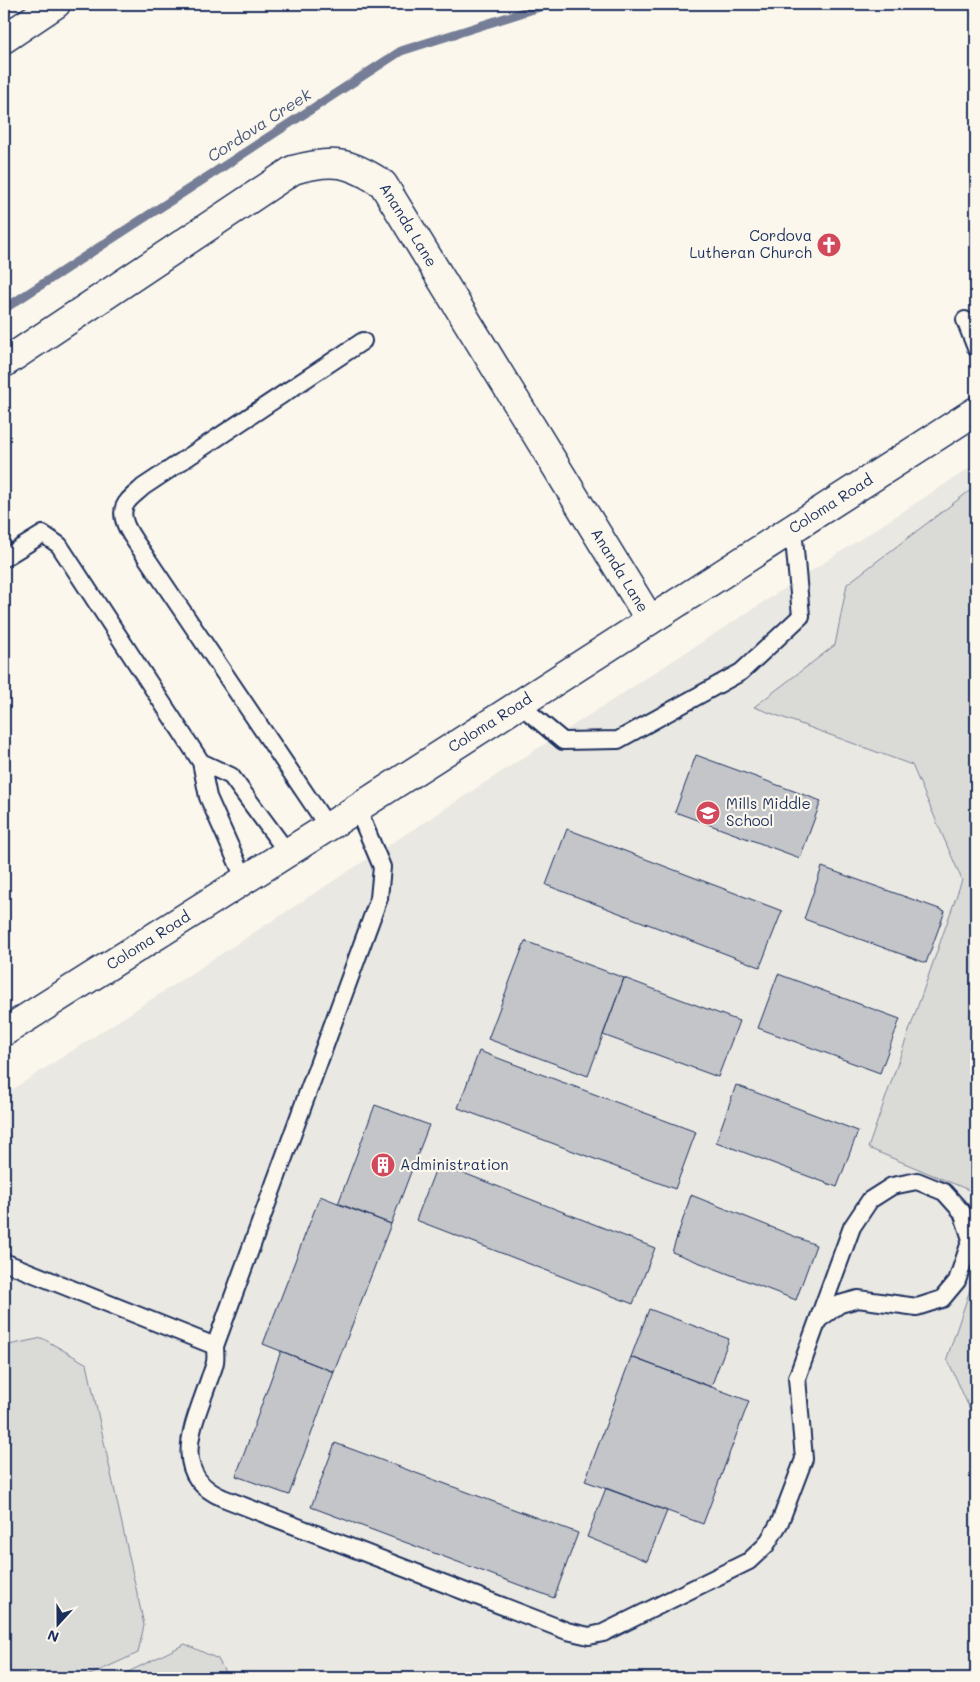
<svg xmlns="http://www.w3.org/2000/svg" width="980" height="1682" font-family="Mali,sans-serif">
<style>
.built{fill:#eae8e2}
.green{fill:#dadad7;stroke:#7a849a}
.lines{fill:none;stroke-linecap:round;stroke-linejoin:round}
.stream{stroke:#747e96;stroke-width:9}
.building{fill:#c3c5c9;stroke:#1b2f5e}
.service-casing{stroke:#1b2f5e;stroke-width:20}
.minor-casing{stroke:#1b2f5e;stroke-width:31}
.tertiary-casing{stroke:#1b2f5e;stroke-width:31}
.secondary-casing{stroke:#1b2f5e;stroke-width:31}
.service{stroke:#fbf7ec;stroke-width:16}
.minor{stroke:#fbf7ec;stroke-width:28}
.tertiary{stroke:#fbf7ec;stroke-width:28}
.secondary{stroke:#fbf7ec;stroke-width:28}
.labels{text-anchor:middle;stroke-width:4.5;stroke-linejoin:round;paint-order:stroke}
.street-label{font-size:15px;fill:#1b2f5e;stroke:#fbf7ec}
.poi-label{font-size:15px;fill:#1b2f5e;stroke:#fbf7ec;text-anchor:start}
.water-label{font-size:16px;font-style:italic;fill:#47577a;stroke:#fbf7ec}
</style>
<rect width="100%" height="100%" fill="#fbf7ec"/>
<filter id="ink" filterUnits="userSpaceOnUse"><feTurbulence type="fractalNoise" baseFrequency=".02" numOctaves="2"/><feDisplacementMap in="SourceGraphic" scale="10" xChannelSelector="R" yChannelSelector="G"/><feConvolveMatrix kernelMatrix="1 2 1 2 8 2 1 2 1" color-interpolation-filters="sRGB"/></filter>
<g filter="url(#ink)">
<path class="built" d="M 976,464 L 976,1678 L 4,1678 L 4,1095 Z"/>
<path class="green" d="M 976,486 L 976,1193 L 868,1148 L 962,880 L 912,765 L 754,707 L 835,645 L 847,584 Z
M 976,1272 L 976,1423 L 947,1358 Z
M 42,1338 L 87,1364 L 144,1625 L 138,1653 L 83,1678 L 4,1678 L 4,1346 Z
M 185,1644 L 218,1659 L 228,1678 L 116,1678 Z"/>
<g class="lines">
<path class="stream" d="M 4,309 L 401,51 L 549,4"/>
</g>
<path class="building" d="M 696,755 L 821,801 L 800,858 L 675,812 Z
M 567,829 L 782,911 L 760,967 L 546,885 Z
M 822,867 L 945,911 L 926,963 L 804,919 Z
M 525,941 L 624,978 L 588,1076 L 488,1039 Z
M 778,974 L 900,1019 L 880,1073 L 758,1028 Z
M 624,978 L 739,1021 L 718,1077 L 603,1035 Z
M 479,1051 L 696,1132 L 675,1189 L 458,1108 Z
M 736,1085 L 858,1131 L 837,1187 L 716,1142 Z
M 375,1105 L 429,1125 L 391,1224 L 338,1204 Z
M 438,1163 L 655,1248 L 633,1304 L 416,1220 Z
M 691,1195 L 816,1245 L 796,1300 L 672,1252 Z
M 320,1196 L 391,1224 L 334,1372 L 263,1344 Z
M 649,1309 L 729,1339 L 711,1387 L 631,1357 Z
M 281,1351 L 334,1372 L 289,1495 L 236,1476 Z
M 631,1357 L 749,1401 L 703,1524 L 585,1481 Z
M 335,1443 L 578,1533 L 554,1598 L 311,1507 Z
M 606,1488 L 667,1511 L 647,1561 L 587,1537 Z"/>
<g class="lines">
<defs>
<path id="service" d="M 965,320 L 976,348
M 4,558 L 43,534 L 59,545 L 201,762 L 208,797 L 245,880
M 519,704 L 563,741 L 618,740 L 741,672 L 801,616 L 793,528
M 201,762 L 231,776 L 287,852
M 357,808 L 382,867 L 379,898 L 215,1346 C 215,1351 216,1357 215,1362 C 214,1368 211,1374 209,1380 C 195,1422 167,1474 223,1498 L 567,1631 L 589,1636 L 603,1633 L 749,1561 L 766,1545 L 780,1522 L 804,1459 L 797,1378 L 818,1320 L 852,1227 L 870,1200 L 892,1186 L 917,1181 L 944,1192 L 962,1212 L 971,1239 L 957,1281 L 942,1299 L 917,1307 L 858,1299 L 840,1304 L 818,1320
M 328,827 L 146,557 C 137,543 113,517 128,501 C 132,496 138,492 143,487 L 363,341
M 4,1262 L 215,1346"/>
<g id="minor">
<path id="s1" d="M 4,363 L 293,170 C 332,159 349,161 383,184 L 650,620"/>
</g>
<path id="tertiary" d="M 4,39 L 56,4"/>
<g id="secondary">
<path id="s2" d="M 4,1032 L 328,827 L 976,411"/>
</g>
</defs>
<use href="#service" class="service-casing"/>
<use href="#minor" class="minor-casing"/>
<use href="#tertiary" class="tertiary-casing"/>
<use href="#secondary" class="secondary-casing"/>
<use href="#service" class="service"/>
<use href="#minor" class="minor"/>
<use href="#tertiary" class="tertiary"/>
<use href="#secondary" class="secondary"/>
</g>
</g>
<defs>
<symbol id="church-disc" viewBox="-11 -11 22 22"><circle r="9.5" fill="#d1495b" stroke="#fbf7ec"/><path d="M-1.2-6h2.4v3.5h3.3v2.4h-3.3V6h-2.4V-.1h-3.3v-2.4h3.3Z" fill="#fff"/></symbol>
<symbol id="school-disc" viewBox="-11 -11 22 22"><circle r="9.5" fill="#d1495b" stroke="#fbf7ec"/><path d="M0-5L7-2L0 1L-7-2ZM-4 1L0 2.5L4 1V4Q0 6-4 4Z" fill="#fff"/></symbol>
<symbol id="building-disc" viewBox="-11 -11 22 22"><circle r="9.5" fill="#d1495b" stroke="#fbf7ec"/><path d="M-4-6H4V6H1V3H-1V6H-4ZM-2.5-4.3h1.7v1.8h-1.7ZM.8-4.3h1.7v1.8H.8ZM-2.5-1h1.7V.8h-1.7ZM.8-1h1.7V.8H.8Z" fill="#fff"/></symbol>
</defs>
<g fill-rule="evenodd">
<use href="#church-disc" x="815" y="231" width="28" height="28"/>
<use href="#school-disc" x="694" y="799" width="28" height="28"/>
<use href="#building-disc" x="369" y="1151" width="28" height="28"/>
</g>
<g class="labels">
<g class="street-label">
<text dy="5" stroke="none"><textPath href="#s1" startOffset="491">Ananda Lane</textPath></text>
<text dy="5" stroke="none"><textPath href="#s2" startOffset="981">Coloma Road</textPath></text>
<text dy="5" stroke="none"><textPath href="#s1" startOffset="896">Ananda Lane</textPath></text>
<text dy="5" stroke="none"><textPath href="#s2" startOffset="576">Coloma Road</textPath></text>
<text dy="5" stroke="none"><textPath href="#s2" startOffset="171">Coloma Road</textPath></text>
</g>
<g class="poi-label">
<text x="812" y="241" text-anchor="end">Cordova<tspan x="812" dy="17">Lutheran Church</tspan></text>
<text x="726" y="809">Mills Middle<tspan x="726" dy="17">School</tspan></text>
<text x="400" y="1170">Administration</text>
</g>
<g class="water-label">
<text transform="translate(259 125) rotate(-33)" y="6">Cordova Creek</text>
</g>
</g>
<rect width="980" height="1682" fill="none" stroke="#fbf7ec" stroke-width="20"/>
<rect x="10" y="10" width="960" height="1662" fill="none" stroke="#1b2f5e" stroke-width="2" filter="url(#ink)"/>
<g transform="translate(58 1624) rotate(201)" stroke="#fbf7ec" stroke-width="4" paint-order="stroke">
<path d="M0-4L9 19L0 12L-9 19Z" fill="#1b2f5e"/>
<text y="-8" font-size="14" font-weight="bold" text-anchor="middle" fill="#1b2f5e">N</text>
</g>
</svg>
